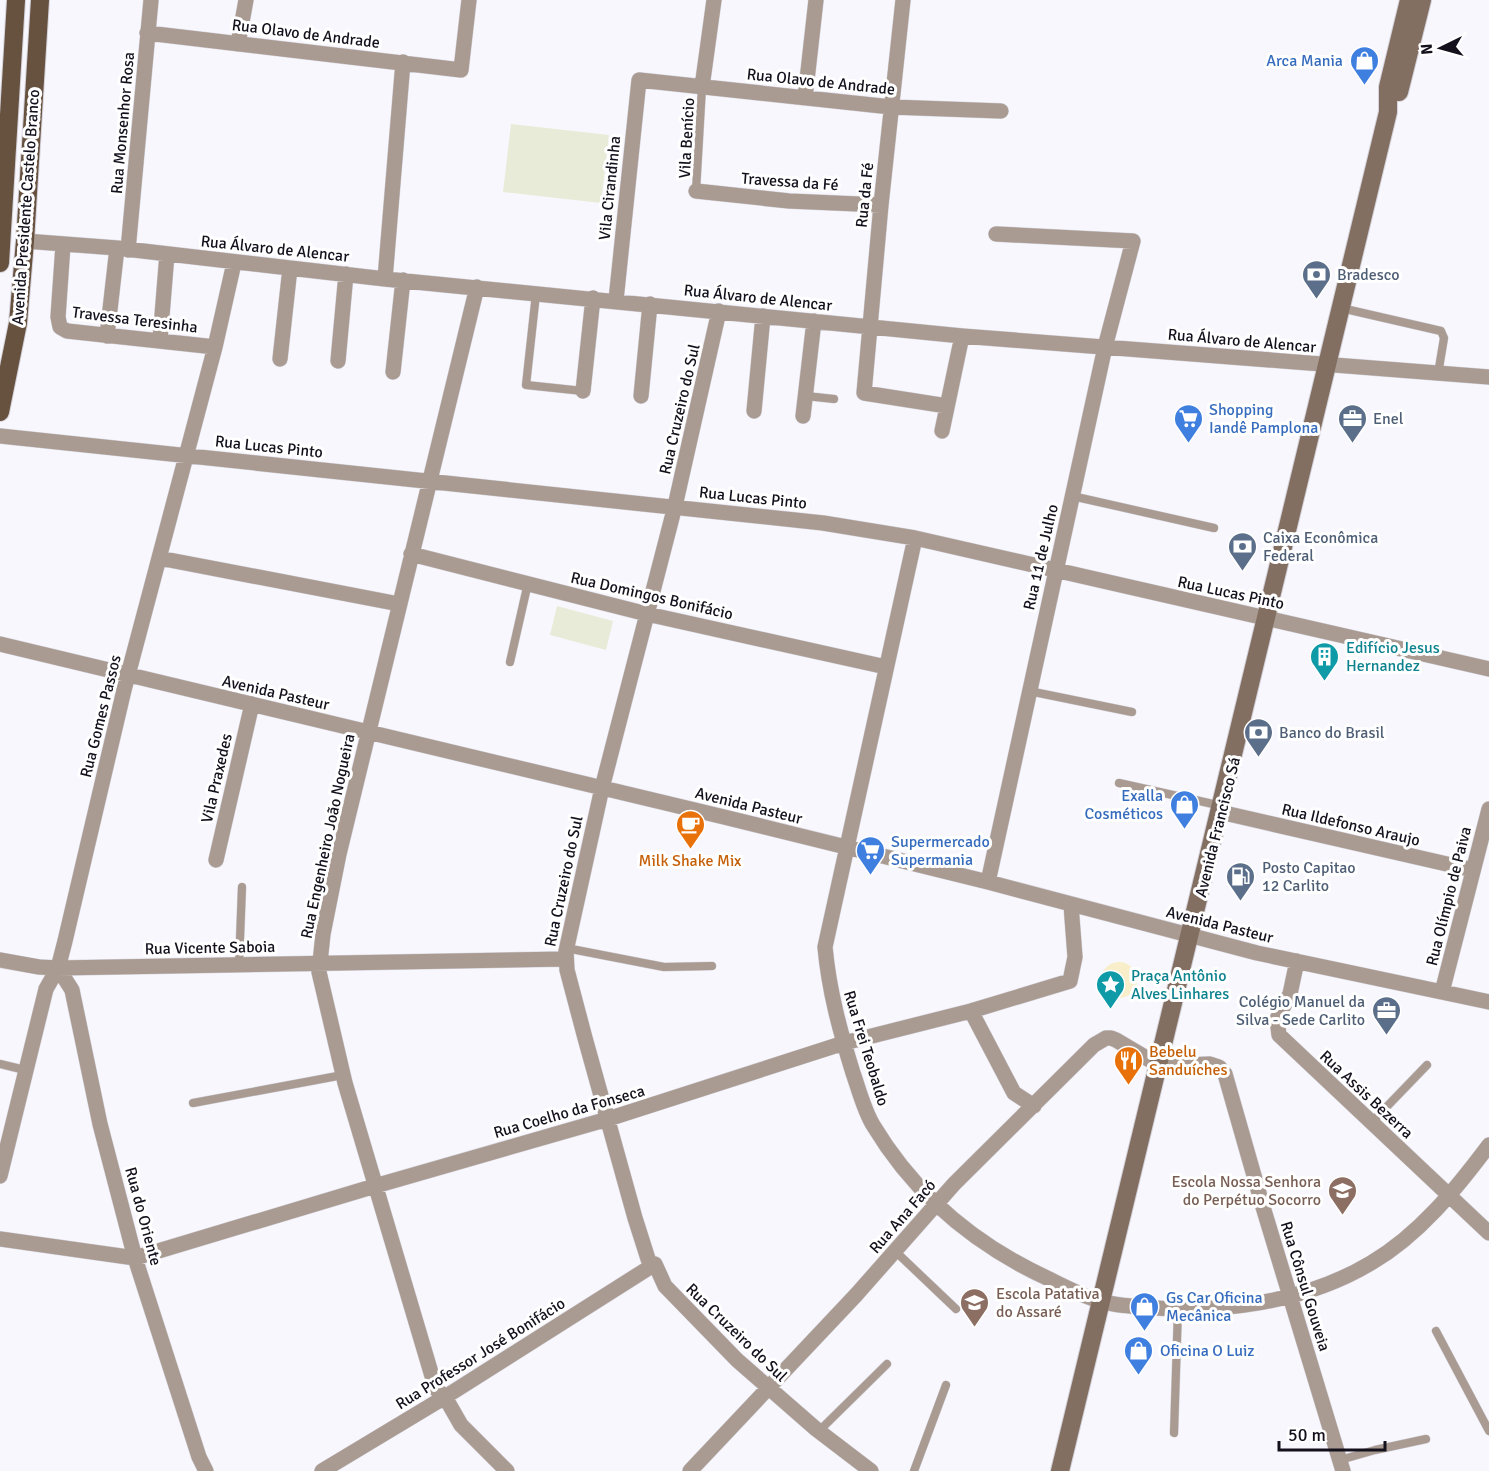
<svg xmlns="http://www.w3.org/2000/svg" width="1489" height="1471" font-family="Signika,sans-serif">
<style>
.green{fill:#e8ebd7}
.sand{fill:#f8eec9}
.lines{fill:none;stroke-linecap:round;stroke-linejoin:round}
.lane-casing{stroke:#d4d2da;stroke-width:9}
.street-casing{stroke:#d4d2da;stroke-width:16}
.secondary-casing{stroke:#d4d2da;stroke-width:20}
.primary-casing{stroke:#d4d2da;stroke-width:20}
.lane{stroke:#a99b91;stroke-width:8}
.street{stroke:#a99b91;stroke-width:15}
.secondary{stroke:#836f61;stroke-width:18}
.primary{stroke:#67513f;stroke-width:18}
.labels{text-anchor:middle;stroke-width:6;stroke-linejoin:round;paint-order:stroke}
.street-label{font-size:16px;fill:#14111d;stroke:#fff}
.shop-label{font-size:16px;fill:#366cbe;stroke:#fff;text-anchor:start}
.service-label{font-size:16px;fill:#4e5e75;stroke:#fff;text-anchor:start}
.culture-label{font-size:16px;fill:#0d838f;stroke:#fff;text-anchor:start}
.food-label{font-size:16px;fill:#c56008;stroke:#fff}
.education-label{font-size:16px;fill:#785e54;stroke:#fff;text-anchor:end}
</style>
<rect width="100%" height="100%" fill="#f8f7fe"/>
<path class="green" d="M 511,124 L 609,135 L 601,203 L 503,192 Z
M 557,606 L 613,621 L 606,650 L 550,635 Z"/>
<path class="sand" d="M1101 980a18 18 0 1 1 36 0a18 18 0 1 1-36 0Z"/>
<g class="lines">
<defs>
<path id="lane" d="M 696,191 L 702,87
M 536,294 L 526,385 L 583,391
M 1341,308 L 1441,331 L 1444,338 L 1438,374
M 806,396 L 834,399
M 1072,496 L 1214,528
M 510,662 L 528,583
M 1029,691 L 1132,712
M 1119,783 L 1222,806
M 566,948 L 664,967 L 712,966
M 239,965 L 242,887
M 0,1064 L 25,1070
M 193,1103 L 343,1075
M 1371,1123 L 1427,1065
M 895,1251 L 956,1309
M 1436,1331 L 1489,1431
M 819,1431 L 887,1364
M 1174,1433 L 1178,1309
M 1340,1460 L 1375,1450 L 1426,1439
M 914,1471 L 946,1385"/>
<path id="street" d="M 903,0 L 881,205 L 864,393 L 947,406
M 147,33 L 461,70 L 469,0
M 238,44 L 246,0
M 702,87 L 714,0
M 805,98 L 816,0
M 696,191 L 789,201 L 881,205
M 25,241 L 117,248 L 385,279 L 962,336 L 1489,377
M 63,245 L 58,317 L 60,327 L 67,331 L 215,347
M 128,250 L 151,0
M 385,279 L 403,62
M 477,287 L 339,854 L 323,934 L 319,972 L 345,1083 L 432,1376 L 437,1390 L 445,1397 L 461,1425 L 507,1471
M 616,300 L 639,80 L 891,107 L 1001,111
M 719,311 L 675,506 L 602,788 L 566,951 L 567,970 L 585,1038 L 635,1218 L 649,1262 L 655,1264 L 665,1286 L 737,1360 L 816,1429 L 871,1471
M 107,336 L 117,248
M 160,340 L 167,254
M 280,359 L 290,268
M 338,361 L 346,274
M 393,372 L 403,280
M 583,391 L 593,298
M 641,396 L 650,304
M 754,411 L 763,316
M 803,416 L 814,321
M 942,431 L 962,336
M 0,436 L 823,523 L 915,538 L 1489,669
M 915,538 L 825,947 C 829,991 840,1031 853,1073 C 859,1090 864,1110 873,1125 C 915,1195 975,1245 1049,1279 C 1065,1287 1082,1296 1100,1301 C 1113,1305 1128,1306 1142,1307 C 1219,1314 1304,1303 1371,1263 C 1419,1235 1456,1189 1489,1145
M 411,554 L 647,614 L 886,667
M 159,558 L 399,604
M 0,644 L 724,817 L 988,882 L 1257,953 L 1489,1002
M 1220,812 L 1473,870
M 216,860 L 252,704
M 988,882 L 1105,347 L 1133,241 L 996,234
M 0,960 L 39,967 L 58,968 L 565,959
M 1297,961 L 1290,994 L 1277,1019 L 1279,1035 L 1489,1233
M 58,968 L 72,990 L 100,1124 L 135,1258 L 199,1457 L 206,1471
M 1442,992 L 1489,809
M 971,1011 L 1014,1093 L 1034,1106
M 0,1176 L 46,989 L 58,968 L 65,941 L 124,690 L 215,347 L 234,263
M 0,1239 L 135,1258 L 375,1186 L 608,1119 L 844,1043 L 971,1011 L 1070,981 L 1075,957 L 1071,905
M 322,1471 L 445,1397 L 655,1264
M 690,1471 L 856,1295 L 954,1184 L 1094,1045 L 1106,1038 L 1111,1038 L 1116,1040 L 1160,1066 L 1210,1064 L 1219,1067 L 1225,1074 L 1263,1207 L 1343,1471"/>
<path id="secondary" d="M 1399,92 L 1422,0
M 1060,1471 C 1171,1018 1280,565 1388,112 L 1388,87 L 1409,0"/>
<path id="primary" d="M 0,263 L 16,0
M 0,412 L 18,323 L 25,241 L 40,0"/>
</defs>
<use href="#lane" class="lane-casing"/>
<use href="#street" class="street-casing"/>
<use href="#secondary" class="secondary-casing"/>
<use href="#primary" class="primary-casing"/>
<use href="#lane" class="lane"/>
<use href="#street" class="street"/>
<use href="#secondary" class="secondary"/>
<use href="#primary" class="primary"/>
</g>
<defs>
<symbol id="shop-pin" viewBox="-11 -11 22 30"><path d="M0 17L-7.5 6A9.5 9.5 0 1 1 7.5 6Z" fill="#3f7fe0" stroke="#fff"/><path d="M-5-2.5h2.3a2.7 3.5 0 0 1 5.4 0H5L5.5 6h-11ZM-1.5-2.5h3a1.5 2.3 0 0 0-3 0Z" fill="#fff"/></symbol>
<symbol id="bank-pin" viewBox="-11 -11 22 30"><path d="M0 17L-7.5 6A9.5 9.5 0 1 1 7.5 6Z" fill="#5c6f8a" stroke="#fff"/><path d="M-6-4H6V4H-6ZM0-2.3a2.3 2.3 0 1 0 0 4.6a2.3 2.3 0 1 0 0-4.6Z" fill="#fff"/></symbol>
<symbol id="supermarket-pin" viewBox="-11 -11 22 30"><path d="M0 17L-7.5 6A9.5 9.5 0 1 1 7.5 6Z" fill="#3f7fe0" stroke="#fff"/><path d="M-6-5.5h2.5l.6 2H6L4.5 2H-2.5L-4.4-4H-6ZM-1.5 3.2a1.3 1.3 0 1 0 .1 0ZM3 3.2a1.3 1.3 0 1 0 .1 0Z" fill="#fff"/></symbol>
<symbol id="office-pin" viewBox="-11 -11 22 30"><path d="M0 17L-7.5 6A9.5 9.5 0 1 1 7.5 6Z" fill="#5c6f8a" stroke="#fff"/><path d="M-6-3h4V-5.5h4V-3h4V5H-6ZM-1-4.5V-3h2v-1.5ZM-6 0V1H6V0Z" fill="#fff"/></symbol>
<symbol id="building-pin" viewBox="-11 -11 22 30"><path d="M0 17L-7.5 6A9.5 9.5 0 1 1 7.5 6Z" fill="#0f9aa8" stroke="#fff"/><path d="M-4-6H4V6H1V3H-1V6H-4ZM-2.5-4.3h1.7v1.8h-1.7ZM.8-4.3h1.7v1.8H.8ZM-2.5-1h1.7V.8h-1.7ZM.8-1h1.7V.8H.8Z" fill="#fff"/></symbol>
<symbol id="cafe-pin" viewBox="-11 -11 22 30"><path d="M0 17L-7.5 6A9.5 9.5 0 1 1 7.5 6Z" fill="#e8710a" stroke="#fff"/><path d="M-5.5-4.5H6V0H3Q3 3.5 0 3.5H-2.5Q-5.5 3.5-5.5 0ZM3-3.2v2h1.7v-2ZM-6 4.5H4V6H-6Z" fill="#fff"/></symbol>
<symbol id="fuel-pin" viewBox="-11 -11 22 30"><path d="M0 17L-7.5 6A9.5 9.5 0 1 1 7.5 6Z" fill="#5c6f8a" stroke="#fff"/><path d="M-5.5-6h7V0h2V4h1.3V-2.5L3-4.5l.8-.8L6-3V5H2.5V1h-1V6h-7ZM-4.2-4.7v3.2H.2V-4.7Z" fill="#fff"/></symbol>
<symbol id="sight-pin" viewBox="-11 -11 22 30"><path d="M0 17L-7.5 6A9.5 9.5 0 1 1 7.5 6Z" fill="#0f9aa8" stroke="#fff"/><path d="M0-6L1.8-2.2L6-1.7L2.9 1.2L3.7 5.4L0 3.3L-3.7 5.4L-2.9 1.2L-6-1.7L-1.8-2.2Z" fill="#fff"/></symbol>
<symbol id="restaurant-pin" viewBox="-11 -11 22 30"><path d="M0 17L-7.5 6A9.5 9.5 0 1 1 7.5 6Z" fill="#e8710a" stroke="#fff"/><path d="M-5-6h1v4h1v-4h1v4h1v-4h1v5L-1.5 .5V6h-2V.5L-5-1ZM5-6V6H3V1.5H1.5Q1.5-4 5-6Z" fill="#fff"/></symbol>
<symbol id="school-pin" viewBox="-11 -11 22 30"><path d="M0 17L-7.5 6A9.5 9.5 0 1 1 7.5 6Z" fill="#8d6e63" stroke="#fff"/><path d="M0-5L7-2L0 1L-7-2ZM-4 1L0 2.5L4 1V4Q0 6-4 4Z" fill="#fff"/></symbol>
</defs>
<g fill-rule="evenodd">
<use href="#shop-pin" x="1348" y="44" width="33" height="45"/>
<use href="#bank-pin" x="1300" y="258" width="33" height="45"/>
<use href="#supermarket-pin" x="1172" y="402" width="33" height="45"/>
<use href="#office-pin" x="1336" y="402" width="33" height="45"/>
<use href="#bank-pin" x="1226" y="530" width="33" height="45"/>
<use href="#building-pin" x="1308" y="640" width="33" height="45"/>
<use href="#bank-pin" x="1242" y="716" width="33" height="45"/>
<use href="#shop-pin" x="1168" y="788" width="33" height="45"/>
<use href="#cafe-pin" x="674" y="808" width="33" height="45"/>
<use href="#supermarket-pin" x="854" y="834" width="33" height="45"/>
<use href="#fuel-pin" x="1224" y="860" width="33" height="45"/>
<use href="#sight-pin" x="1094" y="968" width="33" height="45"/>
<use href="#office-pin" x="1370" y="994" width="33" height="45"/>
<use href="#restaurant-pin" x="1112" y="1044" width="33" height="45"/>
<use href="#school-pin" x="1326" y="1174" width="33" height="45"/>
<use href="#school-pin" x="958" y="1286" width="33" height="45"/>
<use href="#shop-pin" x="1128" y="1290" width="33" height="45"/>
<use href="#shop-pin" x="1122" y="1334" width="33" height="45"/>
</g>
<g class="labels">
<g class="street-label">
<text transform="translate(306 33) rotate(7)" y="6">Rua Olavo de Andrade</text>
<text transform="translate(821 81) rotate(6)" y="6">Rua Olavo de Andrade</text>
<text transform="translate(122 123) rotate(-85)" y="6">Rua Monsenhor Rosa</text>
<text transform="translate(686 138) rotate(-87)" y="6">Vila Benício</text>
<text transform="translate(790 181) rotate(4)" y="6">Travessa da Fé</text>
<text transform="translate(609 188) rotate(-84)" y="6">Vila Cirandinha</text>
<text transform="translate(864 195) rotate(-84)" y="6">Rua da Fé</text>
<text transform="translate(25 207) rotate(-86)" y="6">Avenida Presidente Castelo Branco</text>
<text transform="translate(275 248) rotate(6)" y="6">Rua Álvaro de Alencar</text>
<text transform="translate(758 297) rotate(6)" y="6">Rua Álvaro de Alencar</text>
<text transform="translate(135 319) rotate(7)" y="6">Travessa Teresinha</text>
<text transform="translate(1242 340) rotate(5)" y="6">Rua Álvaro de Alencar</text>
<text transform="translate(679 409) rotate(-77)" y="6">Rua Cruzeiro do Sul</text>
<text transform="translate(269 446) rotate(6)" y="6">Rua Lucas Pinto</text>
<text transform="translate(753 497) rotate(6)" y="6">Rua Lucas Pinto</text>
<text transform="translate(1040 557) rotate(-77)" y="6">Rua 11 de Julho</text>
<text transform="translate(1231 592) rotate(12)" y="6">Rua Lucas Pinto</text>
<text transform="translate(652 595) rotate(13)" y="6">Rua Domingos Bonifácio</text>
<text transform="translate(276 692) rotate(13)" y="6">Avenida Pasteur</text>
<text transform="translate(100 716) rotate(-76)" y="6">Rua Gomes Passos</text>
<text transform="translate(216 778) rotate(-77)" y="6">Vila Praxedes</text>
<text transform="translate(749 805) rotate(14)" y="6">Avenida Pasteur</text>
<text transform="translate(1351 824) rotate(13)" y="6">Rua Ildefonso Araujo</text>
<text transform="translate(1217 827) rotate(-76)" y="6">Avenida Francisco Sá</text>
<text transform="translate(327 836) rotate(-78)" y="6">Rua Engenheiro João Nogueira</text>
<text transform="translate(563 881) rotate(-78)" y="6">Rua Cruzeiro do Sul</text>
<text transform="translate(1448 896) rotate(-76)" y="6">Rua Olímpio de Paiva</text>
<text transform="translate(1220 924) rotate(14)" y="6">Avenida Pasteur</text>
<text transform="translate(210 947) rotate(-1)" y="6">Rua Vicente Saboia</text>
<text transform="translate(867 1048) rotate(73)" y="6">Rua Frei Teobaldo</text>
<text transform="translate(1367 1094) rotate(43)" y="6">Rua Assis Bezerra</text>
<text transform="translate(569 1111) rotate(-16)" y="6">Rua Coelho da Fonseca</text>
<text transform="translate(144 1216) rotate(75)" y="6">Rua do Oriente</text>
<text transform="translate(902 1216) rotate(-49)" y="6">Rua Ana Facó</text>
<text transform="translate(1306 1286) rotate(73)" y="6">Rua Cônsul Gouveia</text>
<text transform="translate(737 1332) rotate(44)" y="6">Rua Cruzeiro do Sul</text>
<text transform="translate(480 1353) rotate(-32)" y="6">Rua Professor José Bonifácio</text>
</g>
<g class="shop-label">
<text x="1343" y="66" text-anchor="end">Arca Mania</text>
<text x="1209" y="415">Shopping<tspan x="1209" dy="18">Iandê Pamplona</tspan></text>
<text x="1163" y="801" text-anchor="end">Exalla<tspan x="1163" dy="18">Cosméticos</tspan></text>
<text x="891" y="847">Supermercado<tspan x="891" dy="18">Supermania</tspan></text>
<text x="1166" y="1303">Gs Car Oficina<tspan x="1166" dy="18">Mecânica</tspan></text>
<text x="1160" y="1356">Oficina O Luiz</text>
</g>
<g class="service-label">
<text x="1337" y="280">Bradesco</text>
<text x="1373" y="424">Enel</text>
<text x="1263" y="543">Caixa Econômica<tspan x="1263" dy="18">Federal</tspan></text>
<text x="1279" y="738">Banco do Brasil</text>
<text x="1262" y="873">Posto Capitao<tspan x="1262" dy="18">12 Carlito</tspan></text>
<text x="1365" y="1007" text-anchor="end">Colégio Manuel da<tspan x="1365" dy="18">Silva - Sede Carlito</tspan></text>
</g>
<g class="culture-label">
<text x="1346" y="653">Edifício Jesus<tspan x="1346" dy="18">Hernandez</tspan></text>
<text x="1131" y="981">Praça Antônio<tspan x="1131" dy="18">Alves Linhares</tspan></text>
</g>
<g class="food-label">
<text x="690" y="866">Milk Shake Mix</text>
<text x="1149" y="1057" text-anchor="start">Bebelu<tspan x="1149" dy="18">Sanduíches</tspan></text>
</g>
<g class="education-label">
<text x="1321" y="1187">Escola Nossa Senhora<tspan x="1321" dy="18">do Perpétuo Socorro</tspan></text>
<text x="996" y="1299" text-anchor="start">Escola Patativa<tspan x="996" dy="18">do Assaré</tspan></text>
</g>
</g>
<g transform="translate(1441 48) rotate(265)" stroke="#ffffff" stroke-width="4.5" paint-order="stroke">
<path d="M0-4.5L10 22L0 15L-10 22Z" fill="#14111d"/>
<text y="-9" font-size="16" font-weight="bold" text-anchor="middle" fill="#14111d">N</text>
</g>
<path d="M1279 1441v9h106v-9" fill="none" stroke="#14111d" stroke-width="3"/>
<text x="1288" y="1441" font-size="18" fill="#14111d" stroke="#ffffff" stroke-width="4.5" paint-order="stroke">50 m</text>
</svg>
